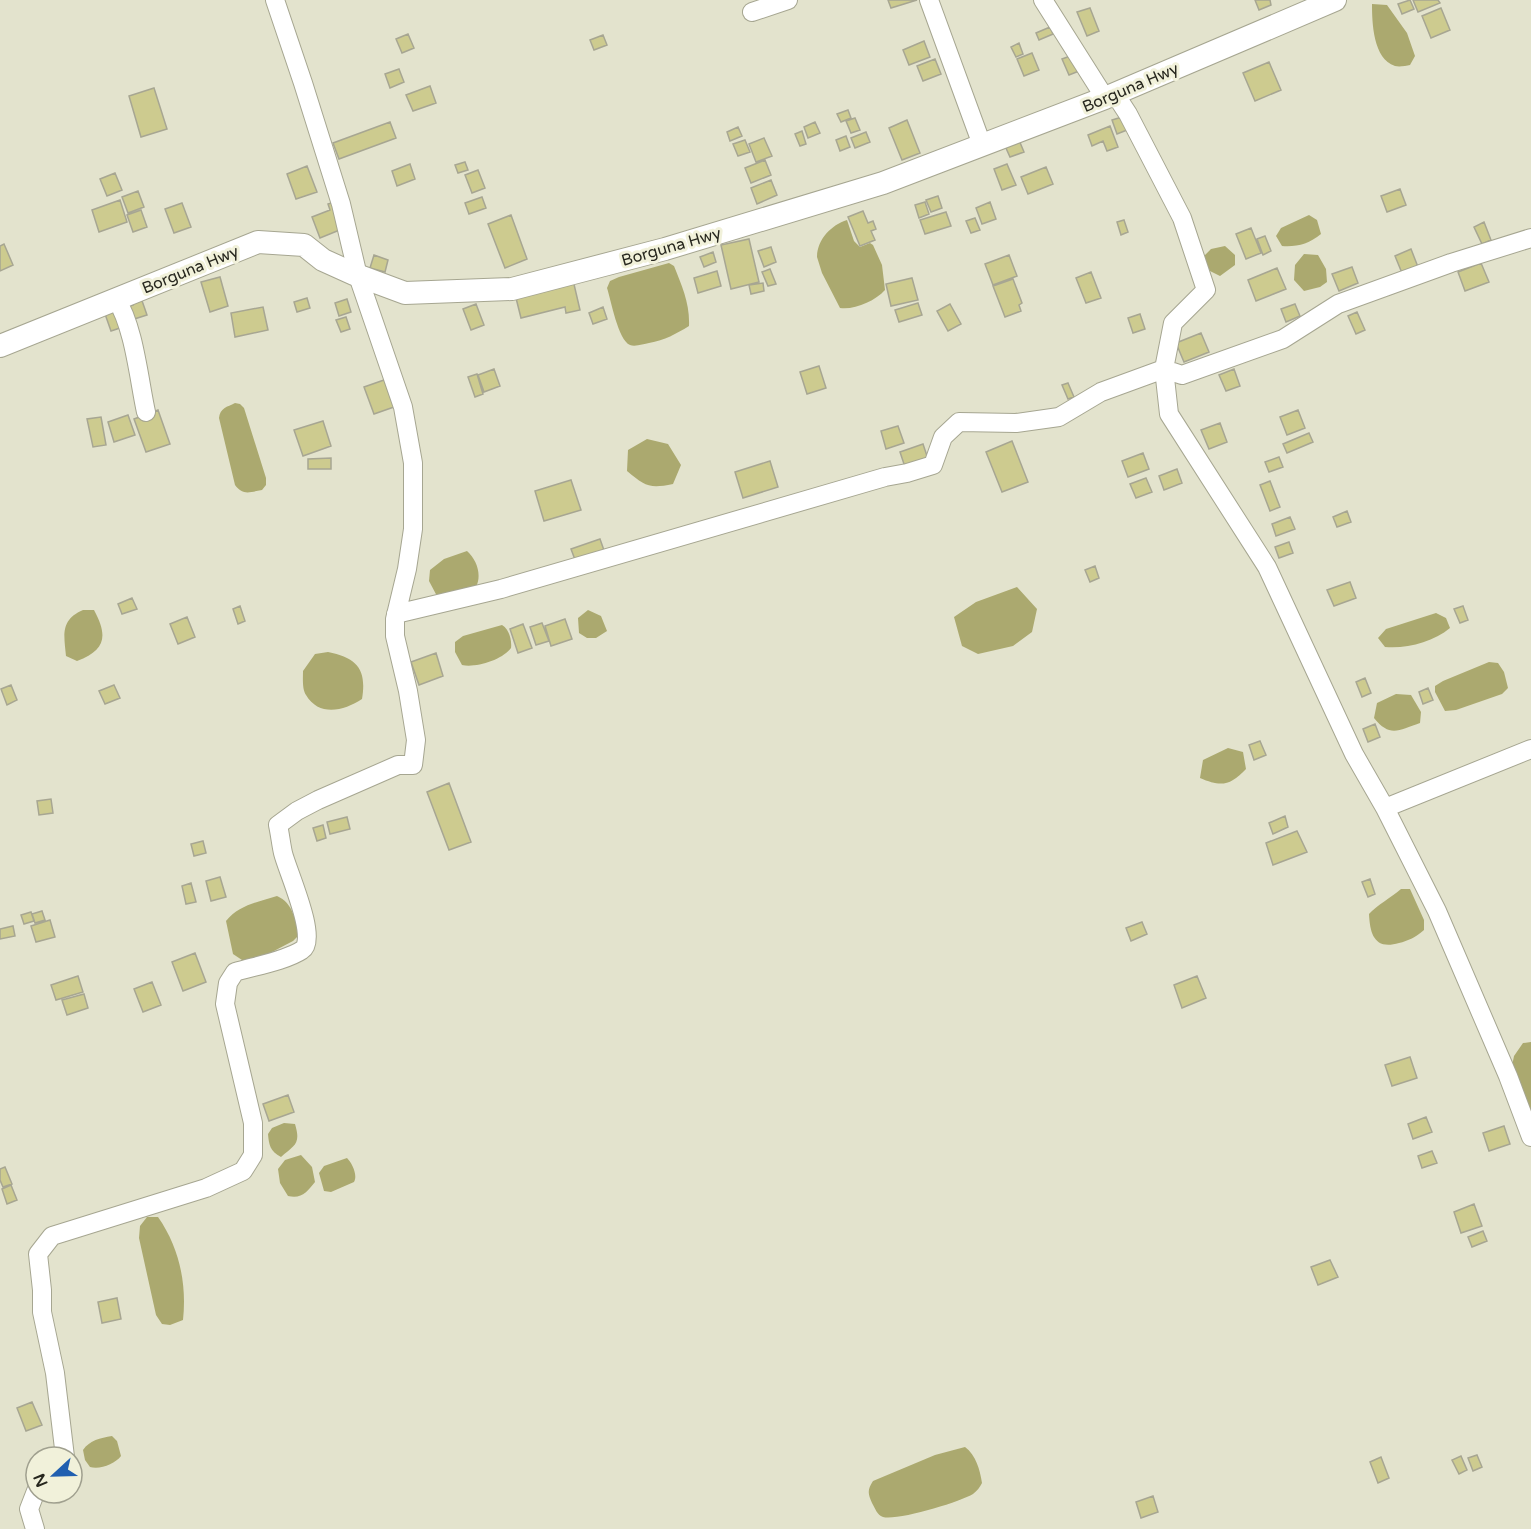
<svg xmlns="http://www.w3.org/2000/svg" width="1531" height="1529" font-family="'Varela Round',sans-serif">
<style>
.water{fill:#aba96f}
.building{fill:#cdcb8f;stroke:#a7a692;stroke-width:1.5}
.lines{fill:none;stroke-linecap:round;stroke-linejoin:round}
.minor-casing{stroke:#a6a691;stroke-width:20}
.tertiary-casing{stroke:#a6a691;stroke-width:24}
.minor{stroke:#fff;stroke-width:18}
.tertiary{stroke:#fff;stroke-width:22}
.labels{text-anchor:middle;stroke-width:6;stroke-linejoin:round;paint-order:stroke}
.street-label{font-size:16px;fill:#27271e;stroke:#f1f1da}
</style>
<rect width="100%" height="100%" fill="#e3e3cd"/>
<path class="water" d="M 1372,4 L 1387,5 L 1407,33 L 1415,56 L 1410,65 C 1406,66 1399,67 1395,66 C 1373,59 1372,22 1372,4 Z
M 1309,215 L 1317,220 L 1321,234 C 1309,244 1297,247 1282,246 L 1276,236 L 1281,228 Z
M 847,220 L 854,241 L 860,247 L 870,243 L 873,245 L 882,265 L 885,290 C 875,301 855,310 840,308 L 822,273 L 817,257 C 817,240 831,225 847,220 Z
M 1225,246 L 1235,255 L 1235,265 L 1220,276 L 1210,271 L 1203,257 L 1211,249 Z
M 1304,254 L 1318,255 L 1326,269 L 1327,282 L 1320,287 L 1304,291 L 1294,280 L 1295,265 Z
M 669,263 L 674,266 C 682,286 690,304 689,326 C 676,334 665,340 649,343 C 644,344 635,347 630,345 C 618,340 611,300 607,288 L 610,281 L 619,277 Z
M 235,403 L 240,404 L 244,408 L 266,478 L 266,485 L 262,490 C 250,492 243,496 235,485 L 219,418 C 220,408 227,407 235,403 Z
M 647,439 L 668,444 L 681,465 L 673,484 C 649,489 645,486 627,471 L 628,450 Z
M 467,551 C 477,560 482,575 476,587 L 438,598 L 429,581 L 430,570 L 444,559 Z
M 1017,587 L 1037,609 L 1032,632 L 1013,646 L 978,654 L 962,646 L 954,617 L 976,602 Z
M 83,610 L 94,610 C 108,636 106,650 77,661 L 66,656 C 64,635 60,620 83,610 Z
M 588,610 L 601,616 L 607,631 L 596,638 L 587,638 L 579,633 L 578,618 Z
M 1436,613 L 1446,618 L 1450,628 C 1433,642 1407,649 1385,647 L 1378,638 L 1386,629 Z
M 502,625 C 509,629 512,640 511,648 C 502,660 476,668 462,665 L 455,652 L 455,642 L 463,636 Z
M 328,652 C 357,658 367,669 362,699 C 344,711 319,717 306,695 C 302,689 303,678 303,671 L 315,654 Z
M 1489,662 L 1498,663 L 1504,672 L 1508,688 L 1502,694 L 1456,710 L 1445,711 L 1435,692 L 1435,686 L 1443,681 Z
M 1396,694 L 1411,695 L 1421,712 L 1420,723 C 1399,730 1390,738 1374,718 L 1377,703 Z
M 1228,748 L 1243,752 L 1246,769 C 1230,786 1221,787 1200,778 L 1203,760 Z
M 1401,889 L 1410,889 L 1424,920 L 1424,930 C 1416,937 1408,941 1399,943 C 1375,950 1370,935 1369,914 C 1377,905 1392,897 1401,889 Z
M 277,896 C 293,903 295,919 299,935 L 293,941 L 251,963 L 245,962 L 233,954 L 226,921 C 239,905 258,902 277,896 Z
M 1531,1042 L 1531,1116 L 1512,1066 L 1514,1056 L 1523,1043 Z
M 284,1123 L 295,1124 C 301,1144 295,1145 281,1157 C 270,1151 269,1145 268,1134 L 272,1128 Z
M 301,1155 L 312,1167 L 315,1182 C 307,1192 302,1199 288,1196 L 280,1183 L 278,1169 L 285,1160 Z
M 347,1158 C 352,1163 358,1175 354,1182 L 331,1192 L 324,1191 L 319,1173 L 324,1166 Z
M 147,1217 L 158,1217 C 179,1247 187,1283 183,1320 L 170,1325 L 162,1324 L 156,1315 L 139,1238 L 140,1226 Z
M 112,1436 L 117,1441 L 121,1456 C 115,1464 100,1470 90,1467 L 85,1460 L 83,1450 C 90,1440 100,1438 112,1436 Z
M 965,1447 C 976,1455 980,1470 982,1483 C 980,1487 977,1491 973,1494 C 960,1502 897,1521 883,1517 C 877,1515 875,1508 872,1503 C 868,1494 867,1490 873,1481 L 935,1455 Z"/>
<path class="building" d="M 888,0 L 917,0 L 891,8 Z
M 1255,0 L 1270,0 L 1271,5 L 1259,10 Z
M 1410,0 L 1414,9 L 1402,14 L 1398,4 Z
M 1413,0 L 1438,0 L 1440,3 L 1418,12 Z
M 1090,8 L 1099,31 L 1087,36 L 1077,12 Z
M 1441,8 L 1450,30 L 1431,38 L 1422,16 Z
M 1050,27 L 1053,34 L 1039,40 L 1036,33 Z
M 408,34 L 414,48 L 402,53 L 396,39 Z
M 603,35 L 607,45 L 594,50 L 590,40 Z
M 924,41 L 930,57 L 909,65 L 903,50 Z
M 1019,43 L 1023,54 L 1016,57 L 1011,47 Z
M 1032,53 L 1039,70 L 1024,76 L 1017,59 Z
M 1073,55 L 1079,71 L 1069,75 L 1062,59 Z
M 935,59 L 941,74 L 923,81 L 917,66 Z
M 1269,62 L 1281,90 L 1255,101 L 1243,73 Z
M 399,69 L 404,82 L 390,88 L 385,74 Z
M 430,86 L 436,103 L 413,111 L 406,95 Z
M 154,88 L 167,129 L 141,137 L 129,96 Z
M 848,110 L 851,118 L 841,122 L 837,114 Z
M 1122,117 L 1127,130 L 1117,134 L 1112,120 Z
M 855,118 L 860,130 L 851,133 L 846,121 Z
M 907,120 L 920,153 L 902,160 L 889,128 Z
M 390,122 L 396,138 L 339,159 L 333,143 Z
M 815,122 L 820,133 L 808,138 L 804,127 Z
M 1110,126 L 1118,147 L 1107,151 L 1103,141 L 1092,146 L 1088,135 Z
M 738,127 L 742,136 L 730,141 L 727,132 Z
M 802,131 L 806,144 L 800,146 L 795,134 Z
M 866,132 L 870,142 L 855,148 L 851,138 Z
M 846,136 L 850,147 L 840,151 L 836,140 Z
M 764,138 L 772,156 L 756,162 L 749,144 Z
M 745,140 L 750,152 L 738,156 L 733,144 Z
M 1019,140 L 1024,152 L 1010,157 L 1005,146 Z
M 765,160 L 771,175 L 751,183 L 745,168 Z
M 465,162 L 468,170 L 458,173 L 455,165 Z
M 410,164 L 415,179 L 397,186 L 392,171 Z
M 1007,164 L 1016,185 L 1002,190 L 994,169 Z
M 307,166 L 317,192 L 296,199 L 287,174 Z
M 1046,167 L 1053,184 L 1028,194 L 1021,177 Z
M 478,170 L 485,188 L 472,193 L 465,175 Z
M 115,173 L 122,190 L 107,196 L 100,179 Z
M 771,180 L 777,195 L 757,204 L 751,188 Z
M 1400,189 L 1406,205 L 1387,212 L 1381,196 Z
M 138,191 L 144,207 L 128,213 L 122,197 Z
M 938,196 L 942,208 L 931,212 L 926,200 Z
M 482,197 L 486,208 L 469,214 L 465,203 Z
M 120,200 L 127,222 L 99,232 L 92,210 Z
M 335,202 L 342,229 L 320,238 L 312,217 L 330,210 L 328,204 Z
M 925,202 L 929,214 L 919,218 L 915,205 Z
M 990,202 L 996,219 L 982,224 L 976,208 Z
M 182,203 L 191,227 L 174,233 L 165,209 Z
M 141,210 L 147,227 L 133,232 L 127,215 Z
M 863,211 L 868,223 L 873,221 L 876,229 L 871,231 L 875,240 L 860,246 L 848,217 Z
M 946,212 L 951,226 L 925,234 L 920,220 Z
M 511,215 L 527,259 L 505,268 L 488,224 Z
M 975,218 L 980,230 L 971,233 L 966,221 Z
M 1124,220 L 1128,232 L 1121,235 L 1117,222 Z
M 1484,222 L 1491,240 L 1482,244 L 1474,227 Z
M 1251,228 L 1261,253 L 1246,259 L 1236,234 Z
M 1265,236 L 1271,251 L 1263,255 L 1257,239 Z
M 749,239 L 759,282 L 731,289 L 721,245 Z
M 4,244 L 13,265 L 0,271 L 0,246 Z
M 771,247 L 776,262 L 764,267 L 758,251 Z
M 1411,249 L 1418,267 L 1402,273 L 1395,256 Z
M 713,252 L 716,262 L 704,267 L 700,257 Z
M 374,255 L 388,260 L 385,272 L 370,268 Z
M 1009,255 L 1017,276 L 993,285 L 985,264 Z
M 1481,263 L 1489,282 L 1465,291 L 1458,272 Z
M 1352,267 L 1358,283 L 1339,291 L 1332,274 Z
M 1277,268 L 1286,289 L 1256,301 L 1248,280 Z
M 770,269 L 776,284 L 768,286 L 762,272 Z
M 717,271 L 721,286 L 698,293 L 694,278 Z
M 1091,272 L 1101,298 L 1086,303 L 1076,278 Z
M 220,277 L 228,306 L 210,312 L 201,282 Z
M 912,278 L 918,300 L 891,306 L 886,284 Z
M 1013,279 L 1022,303 L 1019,305 L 1021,311 L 1005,317 L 993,286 Z
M 573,280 L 580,310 L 566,313 L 565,307 L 521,318 L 515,294 Z
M 763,283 L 764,291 L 751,294 L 749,285 Z
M 140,295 L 147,315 L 128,321 L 124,308 L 133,305 L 130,298 Z
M 307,298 L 310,308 L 297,312 L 294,302 Z
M 347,299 L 351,312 L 339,316 L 335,303 Z
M 918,303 L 922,315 L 899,322 L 895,310 Z
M 476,304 L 484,325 L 471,330 L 463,309 Z
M 950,304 L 961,324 L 948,331 L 937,311 Z
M 1295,304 L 1300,316 L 1286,322 L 1281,309 Z
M 263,307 L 268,330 L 235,337 L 231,313 Z
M 603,307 L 607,319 L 593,324 L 589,313 Z
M 120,309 L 126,326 L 111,331 L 105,314 Z
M 1357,312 L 1365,330 L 1356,334 L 1348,316 Z
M 1140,314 L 1145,329 L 1133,333 L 1128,318 Z
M 346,317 L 350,329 L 341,332 L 336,320 Z
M 1201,333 L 1209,352 L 1184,362 L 1176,343 Z
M 819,366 L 826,388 L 807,394 L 800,372 Z
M 494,369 L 500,386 L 484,392 L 478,375 Z
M 1234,369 L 1240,386 L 1226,391 L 1219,375 Z
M 477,374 L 483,394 L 475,397 L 468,377 Z
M 384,380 L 394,407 L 374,414 L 364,387 Z
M 1068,383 L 1074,397 L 1068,399 L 1062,385 Z
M 158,410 L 170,444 L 146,452 L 134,419 Z
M 1298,410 L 1305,428 L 1287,435 L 1280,417 Z
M 128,415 L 135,435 L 114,442 L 108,422 Z
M 101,417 L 106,445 L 93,447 L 87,419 Z
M 323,421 L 331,446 L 303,456 L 294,430 Z
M 1220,423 L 1227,442 L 1209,449 L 1201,430 Z
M 898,426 L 904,443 L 886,449 L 881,431 Z
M 1309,433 L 1313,442 L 1287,453 L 1283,444 Z
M 1012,441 L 1028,482 L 1002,492 L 986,452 Z
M 923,444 L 929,462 L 906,470 L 900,452 Z
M 1143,453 L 1149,469 L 1128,477 L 1122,461 Z
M 1279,457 L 1283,467 L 1269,472 L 1265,462 Z
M 331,458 L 331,469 L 308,469 L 308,459 Z
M 770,461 L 778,487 L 743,498 L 735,472 Z
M 1177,469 L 1182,483 L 1164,490 L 1159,476 Z
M 1146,478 L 1152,492 L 1136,498 L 1130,484 Z
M 571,480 L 581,510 L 544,521 L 535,491 Z
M 1270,481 L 1280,507 L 1270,511 L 1260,485 Z
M 1347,511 L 1351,522 L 1337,527 L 1333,517 Z
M 1290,517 L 1295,529 L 1276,536 L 1272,524 Z
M 600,539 L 606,556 L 577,565 L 571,549 Z
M 1289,542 L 1293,553 L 1279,558 L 1275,547 Z
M 1095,566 L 1099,578 L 1090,582 L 1085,570 Z
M 1350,582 L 1356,598 L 1334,606 L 1327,590 Z
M 132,598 L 137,609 L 122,614 L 118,604 Z
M 240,606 L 245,621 L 238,624 L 233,609 Z
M 1463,606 L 1468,620 L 1460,623 L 1454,609 Z
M 187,617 L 195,637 L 178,644 L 170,624 Z
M 565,619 L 572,639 L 551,646 L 545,626 Z
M 542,623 L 549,641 L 536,645 L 530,627 Z
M 523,624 L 532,648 L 518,653 L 510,629 Z
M 436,653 L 443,676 L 419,685 L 411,662 Z
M 1365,678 L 1371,693 L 1362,697 L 1356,682 Z
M 11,685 L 17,700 L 7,705 L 1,689 Z
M 114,685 L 120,698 L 105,704 L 99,691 Z
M 1428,688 L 1433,700 L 1423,704 L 1419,692 Z
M 1375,724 L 1380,737 L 1368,742 L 1363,729 Z
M 1260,741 L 1266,755 L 1254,760 L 1249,745 Z
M 449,783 L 471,842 L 449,850 L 427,792 Z
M 51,799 L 53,813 L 39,815 L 37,801 Z
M 1285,816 L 1288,827 L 1273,834 L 1269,823 Z
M 347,817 L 350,829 L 330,834 L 327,822 Z
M 323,825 L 326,838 L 317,841 L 313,828 Z
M 1297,831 L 1307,852 L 1273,865 L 1266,843 Z
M 203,841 L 206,853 L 194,856 L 191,844 Z
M 220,877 L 226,897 L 211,901 L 206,881 Z
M 1370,879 L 1375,894 L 1368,897 L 1362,882 Z
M 191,883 L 196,902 L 186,904 L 182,886 Z
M 42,911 L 45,920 L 35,923 L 32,914 Z
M 31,912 L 34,921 L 24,924 L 21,915 Z
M 50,920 L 55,937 L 36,942 L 31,926 Z
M 1142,922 L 1147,934 L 1131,941 L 1126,928 Z
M 13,926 L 15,936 L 0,939 L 0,929 Z
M 195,953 L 206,982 L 183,991 L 172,962 Z
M 78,976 L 83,992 L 56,1000 L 51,985 Z
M 1197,976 L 1206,998 L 1182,1008 L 1174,985 Z
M 152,982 L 161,1005 L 143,1012 L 134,989 Z
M 84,994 L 88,1008 L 67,1015 L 62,1000 Z
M 1410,1057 L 1417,1078 L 1392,1086 L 1385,1065 Z
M 288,1095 L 294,1112 L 269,1121 L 263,1104 Z
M 1426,1117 L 1432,1132 L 1413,1139 L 1408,1124 Z
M 1504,1126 L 1510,1144 L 1489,1151 L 1483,1133 Z
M 1432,1151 L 1437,1163 L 1422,1168 L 1418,1156 Z
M 5,1167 L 12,1184 L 3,1187 L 0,1180 L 0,1169 Z
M 11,1185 L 17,1200 L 7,1204 L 2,1189 Z
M 1474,1204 L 1482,1226 L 1461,1233 L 1454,1212 Z
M 1483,1231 L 1487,1241 L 1472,1247 L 1468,1237 Z
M 1330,1260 L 1338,1277 L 1318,1285 L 1311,1267 Z
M 117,1298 L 121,1319 L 102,1323 L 98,1302 Z
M 32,1402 L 42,1425 L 26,1431 L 17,1408 Z
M 1477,1455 L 1482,1467 L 1473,1471 L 1468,1458 Z
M 1461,1456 L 1467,1470 L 1459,1474 L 1452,1460 Z
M 1381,1457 L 1389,1478 L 1378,1483 L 1370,1462 Z
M 1153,1496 L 1158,1512 L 1141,1518 L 1136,1502 Z"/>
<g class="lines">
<defs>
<path id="minor" d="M 929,0 L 982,145
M 1043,0 L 1105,98
M 752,12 L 788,0
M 1115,94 L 1128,114 L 1182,218 L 1206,290 L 1173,323 L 1164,369 L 1169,414 L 1267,567 L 1354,754 L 1385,808 L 1437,911 L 1508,1076 L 1531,1137
M 116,299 C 134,326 139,380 146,412
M 396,614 L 501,589 L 885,477 L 907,473 L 933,465 L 943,437 L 959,422 L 1016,423 L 1059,417 L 1101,392 L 1164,369 L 1182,375 L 1283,339 L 1338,304 L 1451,263 L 1531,238
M 1385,808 L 1531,749
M 65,1457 L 55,1373 L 42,1312 L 42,1290 L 38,1254 L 52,1236 L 206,1188 L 243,1171 L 253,1155 L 253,1123 L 225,1004 L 228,983 L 235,972 C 255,966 285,961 302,950 C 319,940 287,870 283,853 C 281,844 280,834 278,825 L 297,811 L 318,800 L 398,765 L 413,765 L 416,740 L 408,691 L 395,636 L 395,619 L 407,569 L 413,529 L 413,463 L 403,407 L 358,276 L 341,204 L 303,83 L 275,0
M 35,1529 L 29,1509 L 36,1491"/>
<path id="tertiary" d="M 0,346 L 258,242 L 304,245 L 323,260 L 354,274 L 405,293 L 512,289 L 665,249 L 883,183 L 1105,98 L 1335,0"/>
</defs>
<use href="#minor" class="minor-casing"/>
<use href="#tertiary" class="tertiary-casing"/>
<use href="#minor" class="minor"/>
<use href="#tertiary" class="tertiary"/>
</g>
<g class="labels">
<g class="street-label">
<text transform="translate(1130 87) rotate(-23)" y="6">Borguna Hwy</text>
<text transform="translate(671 246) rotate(-16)" y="6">Borguna Hwy</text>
<text transform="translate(190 269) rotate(-22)" y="6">Borguna Hwy</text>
</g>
</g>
<g transform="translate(54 1475) rotate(248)"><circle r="28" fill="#f1f1da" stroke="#a0a08f" stroke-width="1.5"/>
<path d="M0-4.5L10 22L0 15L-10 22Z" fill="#205fb0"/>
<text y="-9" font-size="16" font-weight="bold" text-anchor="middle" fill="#27271e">N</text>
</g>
</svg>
